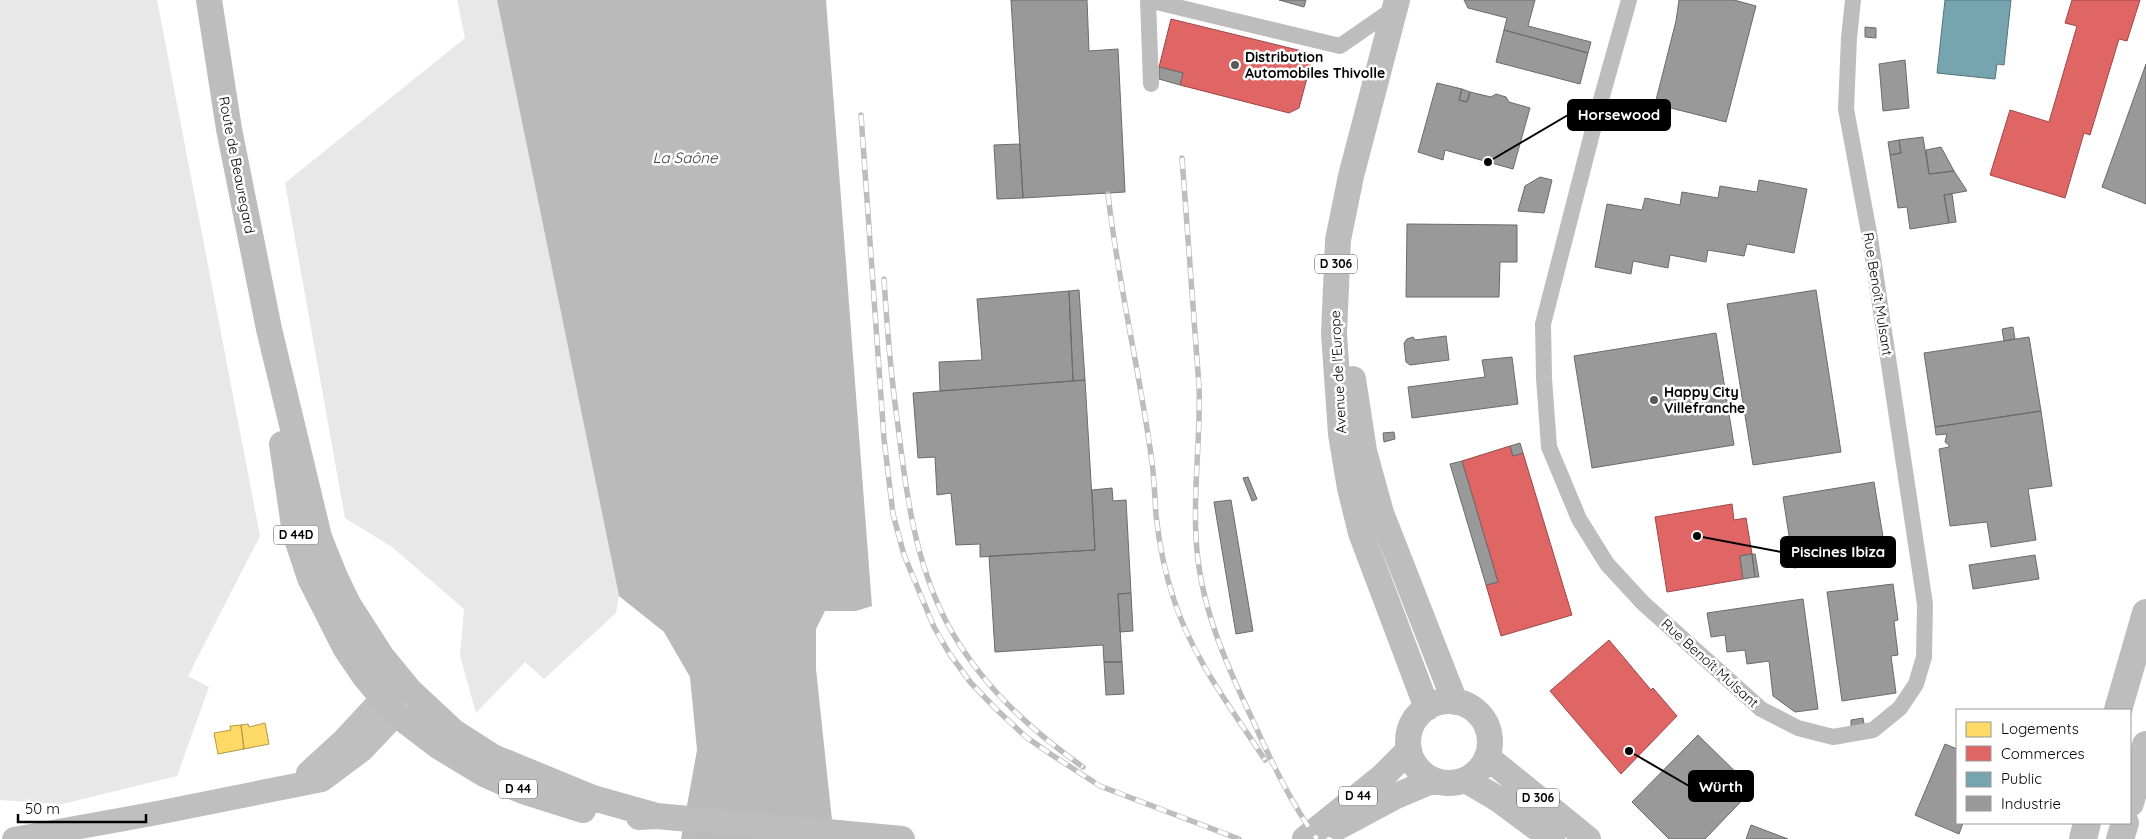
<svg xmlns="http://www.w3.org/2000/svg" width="2146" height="839" font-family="Quicksand,sans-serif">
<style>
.green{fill:#e8e8e8}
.water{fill:#bababa}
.homes{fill:#ffd966;stroke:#b29847}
.shops{fill:#e06666;stroke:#9d4747}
.public{fill:#76a5af;stroke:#53747a}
.industry{fill:#999;stroke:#6b6b6b}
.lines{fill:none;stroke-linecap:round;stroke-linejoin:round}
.street{stroke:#bdbdbd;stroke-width:16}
.secondary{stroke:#bfbfbf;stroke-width:24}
.primary{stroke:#bdbdbd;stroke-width:26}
.highway{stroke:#bdbdbd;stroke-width:28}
.rail-casing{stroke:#bdbdbd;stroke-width:5.5}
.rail{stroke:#fff;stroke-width:4;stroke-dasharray:11;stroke-linecap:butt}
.poi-dot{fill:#595959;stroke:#fff;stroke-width:2}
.labels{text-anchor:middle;stroke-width:5;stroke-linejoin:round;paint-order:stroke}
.shield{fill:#fff;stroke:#4c4c4c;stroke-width:1}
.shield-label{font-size:12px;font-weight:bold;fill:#000}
.poi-label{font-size:14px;font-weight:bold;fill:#000;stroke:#fff;text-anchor:start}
.street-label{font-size:14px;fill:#000;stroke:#fff}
.water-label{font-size:15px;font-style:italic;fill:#3d3d3d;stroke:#fff}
.leader{fill:none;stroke:#000;stroke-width:2}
.callout-dot{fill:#000;stroke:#fff;stroke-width:2}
.callout{fill:#000;stroke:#000;stroke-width:2}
.callout-label{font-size:15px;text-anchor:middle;font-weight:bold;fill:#fff}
</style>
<rect width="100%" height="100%" fill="#fff"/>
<path class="green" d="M 0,0 L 157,0 L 260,536 L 188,676 L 209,687 L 177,776 L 62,804 L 0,800 Z
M 457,0 L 497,0 L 619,596 L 616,613 L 544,679 L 525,662 L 476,713 L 460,656 L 464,609 L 392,547 L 345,518 L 285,183 L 465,38 Z"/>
<path class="water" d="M 497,0 L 826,0 L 872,606 L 856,611 L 825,611 L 816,629 L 816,669 L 834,839 L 681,839 L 697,750 L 690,677 L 664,632 L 619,596 Z"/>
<path class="homes" d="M 265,723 L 269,744 L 244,749 L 241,725 L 248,724 L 249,727 Z
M 241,725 L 244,749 L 218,754 L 214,733 L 231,730 L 230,726 Z"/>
<path class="shops" d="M 2072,0 L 2140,0 L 2127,41 L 2119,39 L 2090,135 L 2084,133 L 2065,198 L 1990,175 L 2010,110 L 2049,122 L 2077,26 L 2065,23 Z
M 1171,19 L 1302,51 L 1311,63 L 1299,108 L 1289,113 L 1180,85 L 1183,73 L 1159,67 Z
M 1510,446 L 1513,456 L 1523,453 L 1572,615 L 1501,636 L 1486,585 L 1498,582 L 1462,461 Z
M 1732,504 L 1734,520 L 1746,518 L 1752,554 L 1740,556 L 1743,579 L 1667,592 L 1655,517 Z
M 1609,640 L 1651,690 L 1653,688 L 1677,716 L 1621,774 L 1550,691 Z"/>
<path class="public" d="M 1945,0 L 2011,0 L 2004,65 L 1997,64 L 1995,79 L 1937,73 Z"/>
<path class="industry" d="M 1011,0 L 1087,0 L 1089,51 L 1118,49 L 1125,192 L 1023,198 Z
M 1279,0 L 1306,0 L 1304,7 Z
M 1464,0 L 1535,0 L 1528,26 L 1591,42 L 1588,53 L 1504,30 L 1507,18 L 1468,8 Z
M 1679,0 L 1734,0 L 1756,6 L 1726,122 L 1655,104 L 1676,21 Z
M 1865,27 L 1876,28 L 1876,38 L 1865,37 Z
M 1504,30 L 1588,53 L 1580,84 L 1496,62 Z
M 1905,60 L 1909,108 L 1883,111 L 1879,64 Z
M 2146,64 L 2146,204 L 2102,187 Z
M 1159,67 L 1183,73 L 1180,85 L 1159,79 Z
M 1437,83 L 1462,89 L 1459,100 L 1467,102 L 1470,92 L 1491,97 L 1496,94 L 1506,97 L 1509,102 L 1530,108 L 1513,169 L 1445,150 L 1443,160 L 1418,152 Z
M 1462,89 L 1470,92 L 1467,102 L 1459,100 Z
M 1923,137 L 1929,174 L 1954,171 L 1967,191 L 1944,195 L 1949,223 L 1910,229 L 1907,207 L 1898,208 L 1890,155 L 1901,153 L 1899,140 Z
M 1899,140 L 1901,153 L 1890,155 L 1888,142 Z
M 1020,144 L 1023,198 L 997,199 L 994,145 Z
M 1941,147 L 1954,171 L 1929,174 L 1926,150 Z
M 1540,177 L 1552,180 L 1544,213 L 1518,211 L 1525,186 Z
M 1759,180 L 1807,189 L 1794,253 L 1747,244 L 1744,256 L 1708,250 L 1706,262 L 1670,255 L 1668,268 L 1633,261 L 1631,274 L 1595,267 L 1607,204 L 1642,210 L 1645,198 L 1680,205 L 1682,192 L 1718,198 L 1720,186 L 1757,192 Z
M 1952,194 L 1956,222 L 1949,223 L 1944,195 Z
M 1407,224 L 1517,225 L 1517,262 L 1500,262 L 1499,297 L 1406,297 Z
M 1079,290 L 1085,380 L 1073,381 L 1069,291 Z
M 1816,290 L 1841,452 L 1753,465 L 1727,304 Z
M 1069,291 L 1073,381 L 940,391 L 939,362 L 982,360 L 977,299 Z
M 2013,327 L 2015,339 L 2004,341 L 2002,329 Z
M 1716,333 L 1734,445 L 1592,468 L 1574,356 Z
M 1446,336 L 1449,360 L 1410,365 L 1406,362 L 1404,343 L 1407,339 L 1413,337 L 1415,340 Z
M 2029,337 L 2041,411 L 1935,427 L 1924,353 Z
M 1512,357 L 1518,404 L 1412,418 L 1408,387 L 1485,377 L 1482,360 Z
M 1085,380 L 1095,550 L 980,557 L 980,544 L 956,545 L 951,493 L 937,495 L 935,457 L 918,458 L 913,393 Z
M 2041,411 L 2052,486 L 2028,489 L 2036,540 L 1991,547 L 1987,522 L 1950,526 L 1939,449 L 1949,447 L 1949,445 L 1945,442 L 1947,434 L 1936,435 L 1935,427 Z
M 1394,432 L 1395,439 L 1384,442 L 1383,433 Z
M 1520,443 L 1523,453 L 1513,456 L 1510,446 Z
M 1462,461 L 1498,582 L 1486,585 L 1450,464 Z
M 1248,477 L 1257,499 L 1252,501 L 1243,478 Z
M 1874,482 L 1886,555 L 1794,568 L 1783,497 Z
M 1112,488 L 1113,501 L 1126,500 L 1131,593 L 1118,594 L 1122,662 L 1104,662 L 1103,645 L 995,652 L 989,556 L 1095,550 L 1092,490 Z
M 1231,500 L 1253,631 L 1236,634 L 1214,502 Z
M 1752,554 L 1755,577 L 1743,579 L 1740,556 Z
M 1752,554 L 1755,554 L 1759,577 L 1755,577 Z
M 2035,555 L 2039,579 L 1973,589 L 1969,565 Z
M 1893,584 L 1898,620 L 1894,621 L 1898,655 L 1891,656 L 1896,693 L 1842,701 L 1827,592 Z
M 1131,593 L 1133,631 L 1120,632 L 1118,594 Z
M 1803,599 L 1818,709 L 1795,712 L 1773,696 L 1769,661 L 1747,664 L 1745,650 L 1727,652 L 1725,635 L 1711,637 L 1707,613 Z
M 1104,662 L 1122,662 L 1124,694 L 1106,695 Z
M 1863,718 L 1864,724 L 1851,726 L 1851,720 Z
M 1698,735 L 1753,789 L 1705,839 L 1669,839 L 1632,802 Z
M 1945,744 L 1957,749 L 1957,823 L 1963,823 L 1959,834 L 1915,815 Z
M 1751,825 L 1788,839 L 1746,839 Z"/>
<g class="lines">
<path class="street" d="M 1148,0 L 1340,46 L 1395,8
M 1148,0 L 1151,84
M 1629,0 L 1597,114 L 1543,324 L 1544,378 L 1549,447 L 1579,519 L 1607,564 L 1643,603 L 1761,709 L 1798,728 L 1833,737 L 1873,730 L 1900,708 L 1916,684 L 1924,657 L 1925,604 L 1870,238 L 1846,109 L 1849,38 L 1853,0"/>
<path class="secondary" d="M 308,773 L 345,739 L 383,698
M 14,839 L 152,814 L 322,780 L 362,750 L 396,714"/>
<path class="primary" d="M 209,0 L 229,129 L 269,329 L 319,537 L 335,577 L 348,604 L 382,657 L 410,691 L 454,732 L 493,757 L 593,798 L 657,816
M 1397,0 L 1351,176 L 1338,240 L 1334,334 L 1341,434 L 1350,488 L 1361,533 L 1427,708
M 1353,379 L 1364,451 L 1381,513 L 1455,702
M 282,444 L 295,533 L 310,578 L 346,649 L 365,677 L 396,714 L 438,746 L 484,774 L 523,791 L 583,810
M1408 742a41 41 0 1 1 82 0a41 41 0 1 1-82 0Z
M 1487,757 L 1588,839
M 1466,780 L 1498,799 L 1552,839
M 639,817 L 657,816 L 902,839
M 1338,827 L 1396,796 L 1434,780
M 1305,839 L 1382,777 L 1409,750"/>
<path class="highway" d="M 2118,710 L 2146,613
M 2130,803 L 2146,745
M 2083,839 L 2087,823
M 2120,839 L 2125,823"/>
<defs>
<path id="rail" d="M 861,115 L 884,439 L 893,514 L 904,555 L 934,627 L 949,653 L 971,683 L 997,710 L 1026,737 L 1052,755 L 1100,786 L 1239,839
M 1182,158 L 1199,386 C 1201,436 1193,486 1196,537 C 1199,604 1226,664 1254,723 C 1272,763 1291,803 1317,839
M 1108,194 C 1118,284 1140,372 1152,462 C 1154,479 1155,497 1156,515 C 1159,543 1165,573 1174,600 C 1193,659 1232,709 1265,760
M 884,279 C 887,328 891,377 898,426 C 906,493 915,562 947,623 C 979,683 1028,728 1083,767"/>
</defs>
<use href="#rail" class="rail-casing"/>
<use href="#rail" class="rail"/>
</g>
<g class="poi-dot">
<circle cx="1235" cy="65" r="5"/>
<circle cx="1654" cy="400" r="5"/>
</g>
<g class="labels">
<g class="shield">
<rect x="1315" y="254.5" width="42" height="19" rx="4"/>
<rect x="273.5" y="525.5" width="45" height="19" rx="4"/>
<rect x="499" y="779.5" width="38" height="19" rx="4"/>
<rect x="1339" y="786.5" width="38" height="19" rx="4"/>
<rect x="1517" y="788.5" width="42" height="19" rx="4"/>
</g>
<g class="shield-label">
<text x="1336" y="268">D 306</text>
<text x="296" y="539">D 44D</text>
<text x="518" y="793">D 44</text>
<text x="1358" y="800">D 44</text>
<text x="1538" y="802">D 306</text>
</g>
<g class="poi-label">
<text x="1245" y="62">Distribution<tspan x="1245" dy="16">Automobiles Thivolle</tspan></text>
<text x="1664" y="397">Happy City<tspan x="1664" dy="16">Villefranche</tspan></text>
</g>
<g class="street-label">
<text transform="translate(237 165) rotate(79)" y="5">Route de Beauregard</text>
<text transform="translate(1878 294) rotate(81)" y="5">Rue Benoît Mulsant</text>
<text transform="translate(1338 372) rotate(-93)" y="5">Avenue de l'Europe</text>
<text transform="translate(1710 663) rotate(42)" y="5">Rue Benoît Mulsant</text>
</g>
<g class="water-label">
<text x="685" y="163">La Saône</text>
</g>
</g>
<path class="leader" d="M1488 162L1568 115M1697 536L1781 552M1629 751L1689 786"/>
<g class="callout-dot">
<circle cx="1488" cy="162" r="5"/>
<circle cx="1697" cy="536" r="5"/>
<circle cx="1629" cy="751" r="5"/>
</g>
<g class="callout">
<rect x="1568" y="100" width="102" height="30" rx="5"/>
<rect x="1781" y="537" width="114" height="30" rx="5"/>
<rect x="1689" y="771" width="64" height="30" rx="5"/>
</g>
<g class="callout-label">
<text x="1619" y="120">Horsewood</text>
<text x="1838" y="557">Piscines Ibiza</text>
<text x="1721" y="792">Würth</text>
</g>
<rect x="1956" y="709" width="175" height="115" fill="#ffffff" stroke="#999999"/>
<rect x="1966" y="722" width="25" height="15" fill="#ffd966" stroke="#999999"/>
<text x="2001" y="734" font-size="15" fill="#000000">Logements</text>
<rect x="1966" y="746" width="25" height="15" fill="#e06666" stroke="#999999"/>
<text x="2001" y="759" font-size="15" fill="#000000">Commerces</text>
<rect x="1966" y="772" width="25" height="15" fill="#76a5af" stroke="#999999"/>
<text x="2001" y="784" font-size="15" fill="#000000">Public</text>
<rect x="1966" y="796" width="25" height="15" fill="#999999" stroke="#999999"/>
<text x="2001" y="809" font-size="15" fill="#000000">Industrie</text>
<path d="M18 814v8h128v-8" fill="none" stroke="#000000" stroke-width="2.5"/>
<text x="25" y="814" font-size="15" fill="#000000" stroke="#ffffff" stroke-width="4" paint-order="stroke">50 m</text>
</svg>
